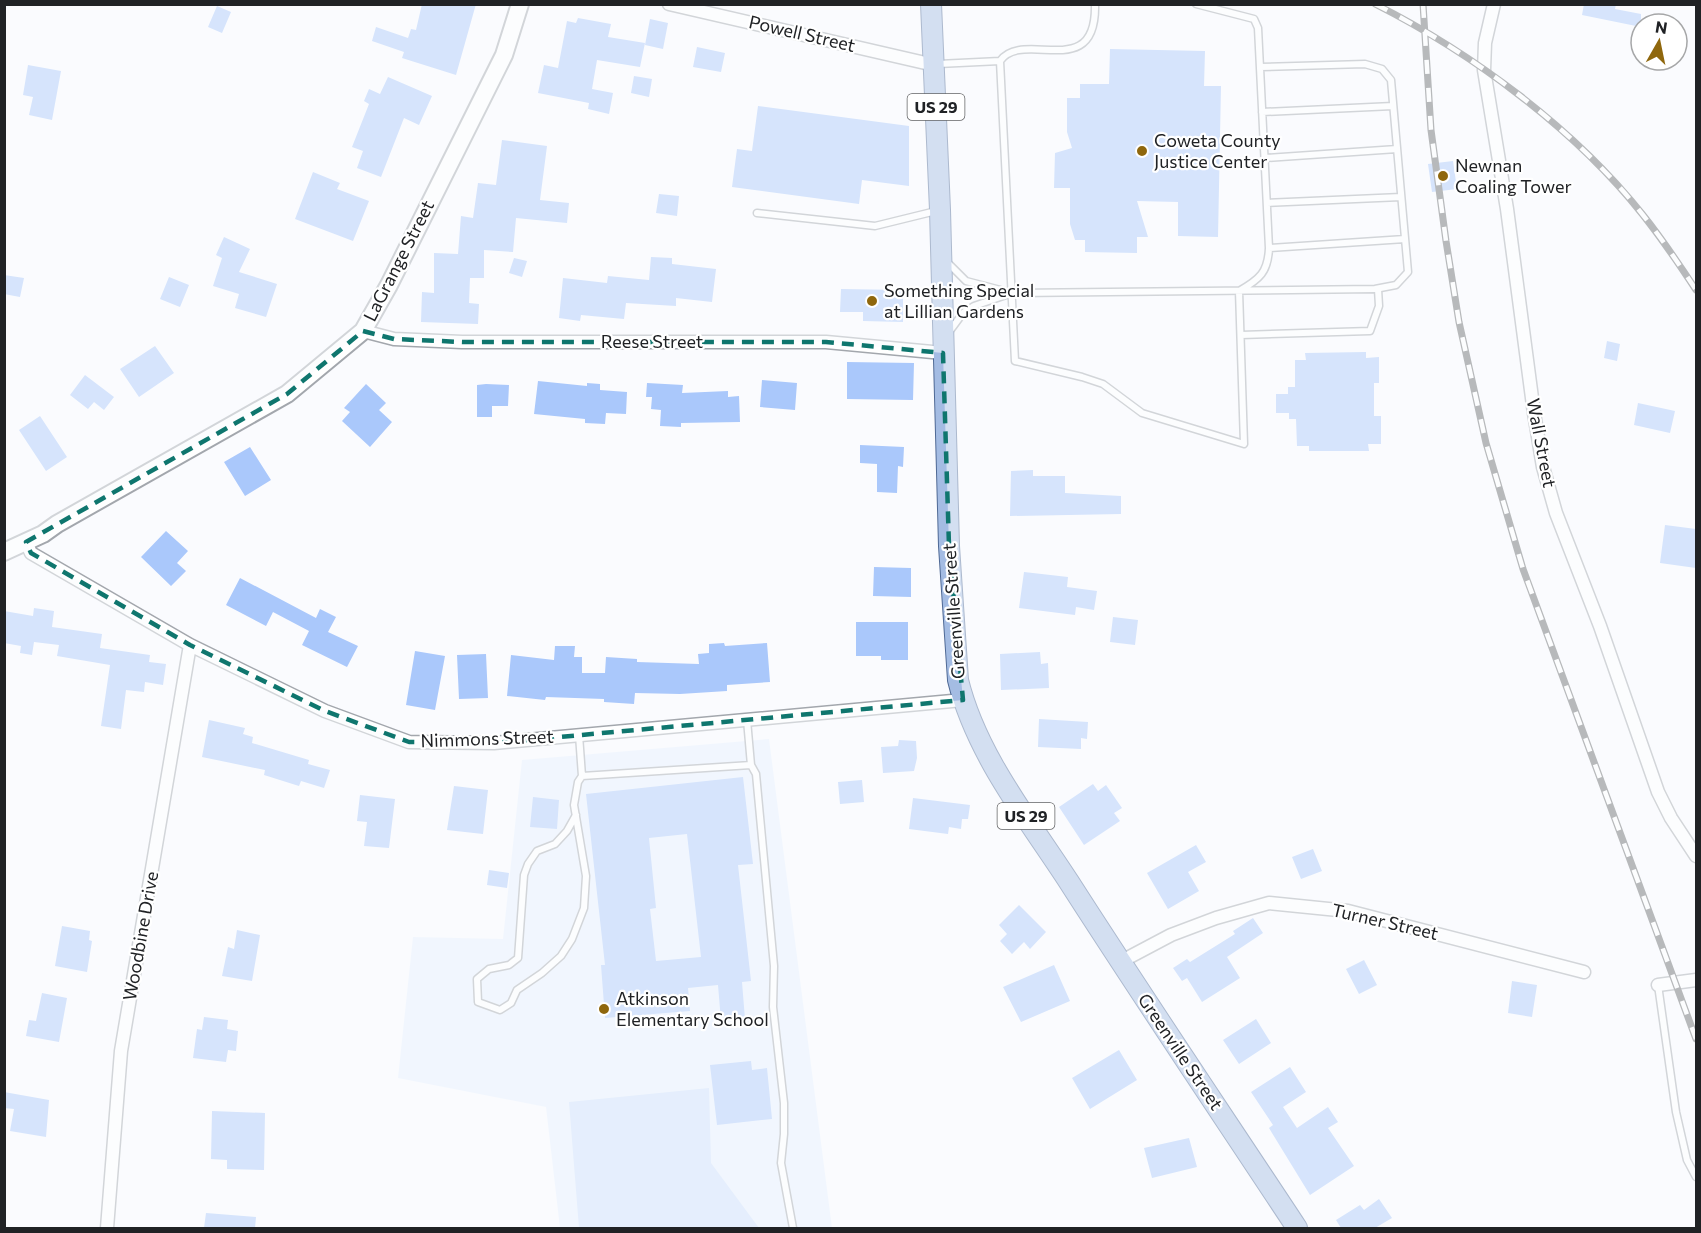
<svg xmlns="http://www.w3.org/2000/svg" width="1701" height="1233" font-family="Commissioner,sans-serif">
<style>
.built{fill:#e7f0fe}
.green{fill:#ccdefc}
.building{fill:#aac8fb;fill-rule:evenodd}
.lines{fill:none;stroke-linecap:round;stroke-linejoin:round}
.service-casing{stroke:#a3a7ad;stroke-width:9}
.minor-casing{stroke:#a3a7ad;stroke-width:15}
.tertiary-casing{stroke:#a3a7ad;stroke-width:20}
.primary-casing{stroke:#4f6995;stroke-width:22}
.service{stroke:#fff;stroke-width:6}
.minor{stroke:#fff;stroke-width:12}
.tertiary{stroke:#fff;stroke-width:16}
.primary{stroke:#a4bce3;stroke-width:20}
.rail-casing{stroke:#67696c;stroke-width:7}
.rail{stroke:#fff;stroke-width:4.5;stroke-dasharray:14;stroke-linecap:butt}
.marked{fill:none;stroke:#0f766e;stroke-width:4.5;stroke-dasharray:12 8;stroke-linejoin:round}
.poi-dot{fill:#8f670d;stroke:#fff;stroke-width:2}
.labels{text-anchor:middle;stroke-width:4.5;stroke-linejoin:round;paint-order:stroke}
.shield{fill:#fff;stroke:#636466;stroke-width:1.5}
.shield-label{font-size:16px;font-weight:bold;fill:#202225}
.street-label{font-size:18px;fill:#202225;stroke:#fff}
.poi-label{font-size:18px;fill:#202225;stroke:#fff;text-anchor:start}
</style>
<rect width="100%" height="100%" fill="#fafbfe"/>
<path class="built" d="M 769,739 L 832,1228 L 560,1228 L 546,1107 L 398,1078 L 413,937 L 503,939 L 522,760 Z"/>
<path class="green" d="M 709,1088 L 711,1163 L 759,1228 L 579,1228 L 569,1102 Z"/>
<path class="building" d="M 422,4 L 476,4 L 456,75 L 402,58 L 404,52 L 372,41 L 376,27 L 408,38 L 411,29 L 416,30 Z
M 1584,4 L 1616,4 L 1615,9 L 1641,14 L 1641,27 L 1582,15 Z
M 217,6 L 231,12 L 222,33 L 208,27 Z
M 578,18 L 611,24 L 608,37 L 645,43 L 640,67 L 597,60 L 592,89 L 613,93 L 609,114 L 588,109 L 589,103 L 538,93 L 544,65 L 558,68 L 567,21 L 576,23 Z
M 650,19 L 668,23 L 663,49 L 645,45 Z
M 697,47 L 725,53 L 721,72 L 693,67 Z
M 1110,49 L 1205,51 L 1204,86 L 1221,86 L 1218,237 L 1178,236 L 1178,202 L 1137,201 L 1148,237 L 1137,237 L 1137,253 L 1085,252 L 1085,240 L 1075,240 L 1070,224 L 1070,188 L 1054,188 L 1055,153 L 1072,148 L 1067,132 L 1067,98 L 1080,98 L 1080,84 L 1109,84 Z
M 28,65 L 61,71 L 52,120 L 29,115 L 33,97 L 23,95 Z
M 634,76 L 652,79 L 649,97 L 631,93 Z
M 388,77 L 432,96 L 419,125 L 404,118 L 381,177 L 357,168 L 363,151 L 352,147 L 369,104 L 364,101 L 369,89 L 380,94 Z
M 758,106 L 909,126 L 909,186 L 862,180 L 859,204 L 732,187 L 737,149 L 752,151 Z
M 502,140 L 547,146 L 540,200 L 569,203 L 567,223 L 516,218 L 513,252 L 484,250 L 484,278 L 470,278 L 469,303 L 479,304 L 478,324 L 421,322 L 422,292 L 434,293 L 434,253 L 458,254 L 461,216 L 473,218 L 478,183 L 496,185 Z
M 1453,161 L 1457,189 L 1432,192 L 1428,164 Z
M 313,172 L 340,183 L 337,189 L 369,201 L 353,241 L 295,219 Z
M 659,194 L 679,196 L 677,216 L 656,213 Z
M 224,237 L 250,249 L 239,272 L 277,284 L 266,317 L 235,308 L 239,294 L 213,286 L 222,258 L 216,255 Z
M 651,257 L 672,258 L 672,264 L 716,269 L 712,302 L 676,298 L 676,306 L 626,303 L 624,319 L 581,315 L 580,321 L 559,318 L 563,278 L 607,283 L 608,276 L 649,280 Z
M 514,258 L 527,261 L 522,277 L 509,273 Z
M 4,275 L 24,278 L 20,297 L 4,294 Z
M 169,277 L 189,285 L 180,307 L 160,299 Z
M 841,289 L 903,290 L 903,322 L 863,321 L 863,312 L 840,312 Z
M 1607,341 L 1620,344 L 1617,361 L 1604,358 Z
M 155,346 L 174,373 L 139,397 L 120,369 Z
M 1366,352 L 1366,358 L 1379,357 L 1379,383 L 1374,383 L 1374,416 L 1381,416 L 1381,444 L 1368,444 L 1369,451 L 1309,451 L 1309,446 L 1297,446 L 1296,419 L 1289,419 L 1289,413 L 1276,413 L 1276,394 L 1288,394 L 1288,387 L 1295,387 L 1295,360 L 1306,360 L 1305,353 Z
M 847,362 L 914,363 L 913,400 L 847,399 Z
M 85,375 L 114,397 L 104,410 L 94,402 L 88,409 L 70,395 Z
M 762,380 L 797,383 L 795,410 L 760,407 Z
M 538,381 L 587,386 L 587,383 L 600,384 L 600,390 L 627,392 L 626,414 L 606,413 L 605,424 L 585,423 L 585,419 L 534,414 Z
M 647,383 L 683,385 L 682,393 L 728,391 L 728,397 L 739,396 L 740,422 L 681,423 L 681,427 L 660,426 L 661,410 L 651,409 L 652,397 L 646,397 Z
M 366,384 L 386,403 L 379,410 L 392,422 L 370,447 L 342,421 L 350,412 L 344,408 Z
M 486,384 L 509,385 L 508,406 L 492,406 L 492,417 L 477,417 L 477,385 Z
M 1638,403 L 1675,411 L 1670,433 L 1634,425 Z
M 40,416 L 67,457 L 46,471 L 19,430 Z
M 860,445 L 904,447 L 903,467 L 898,466 L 897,493 L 877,492 L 877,464 L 860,463 Z
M 250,447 L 271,480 L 245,496 L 224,462 Z
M 1033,470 L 1033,476 L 1065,476 L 1065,493 L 1121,496 L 1121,514 L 1010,516 L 1011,471 Z
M 1665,525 L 1696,529 L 1696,568 L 1660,563 Z
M 166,531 L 188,551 L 177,563 L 186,571 L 171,586 L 141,557 Z
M 874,567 L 911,568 L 911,597 L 873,596 Z
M 1024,572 L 1068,577 L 1067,587 L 1097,591 L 1094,610 L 1076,607 L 1075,615 L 1019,608 Z
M 240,578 L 316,618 L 320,609 L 336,617 L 328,632 L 358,646 L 347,667 L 302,645 L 309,631 L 273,612 L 266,626 L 226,605 Z
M 34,608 L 54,611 L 52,627 L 102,634 L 100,648 L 150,655 L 149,662 L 166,664 L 163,685 L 145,682 L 144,692 L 126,690 L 121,729 L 101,726 L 110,665 L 57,656 L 59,645 L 34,642 L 32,655 L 20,653 L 21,646 L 4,643 L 4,611 L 33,616 Z
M 1113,617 L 1138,620 L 1135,645 L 1110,642 Z
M 856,622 L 908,622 L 908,660 L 881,660 L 881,656 L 856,656 Z
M 724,643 L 725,646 L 767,643 L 770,682 L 727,685 L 727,691 L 680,694 L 635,693 L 634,704 L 604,702 L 604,699 L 546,697 L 545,700 L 507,696 L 511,655 L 554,660 L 555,646 L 575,646 L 574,657 L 582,657 L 582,673 L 605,673 L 606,657 L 637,659 L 637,662 L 699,664 L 698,654 L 709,653 L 709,644 Z
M 415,651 L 445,656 L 435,710 L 406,705 Z
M 1040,652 L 1041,664 L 1048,663 L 1049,688 L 1001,690 L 1000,654 Z
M 486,654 L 488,698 L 459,699 L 457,655 Z
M 1039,719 L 1088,722 L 1087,739 L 1081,738 L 1081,749 L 1038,747 Z
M 209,720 L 245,728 L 243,734 L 253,737 L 252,743 L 309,760 L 308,764 L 330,770 L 324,788 L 301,781 L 299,786 L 264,775 L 265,770 L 202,757 Z
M 899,740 L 916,741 L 917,758 L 914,771 L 883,773 L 881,747 L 898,746 Z
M 743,777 L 753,864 L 738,865 L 751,981 L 742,982 L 745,1019 L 721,1021 L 718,985 L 688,988 L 690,1011 L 605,1018 L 601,965 L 605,965 L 586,794 ZM 687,834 L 701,957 L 656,961 L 650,909 L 656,908 L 649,838 Z
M 862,780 L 864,802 L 840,804 L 838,782 Z
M 1093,784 L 1098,791 L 1106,785 L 1122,808 L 1114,813 L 1120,821 L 1084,845 L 1059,807 Z
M 454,786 L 488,790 L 483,834 L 447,830 Z
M 360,795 L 395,799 L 389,848 L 364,846 L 367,822 L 357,821 Z
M 533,797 L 559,800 L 557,829 L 530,827 Z
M 913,798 L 970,805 L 968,819 L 962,819 L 961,829 L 949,827 L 948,834 L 909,829 Z
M 1196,845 L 1206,862 L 1188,872 L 1199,891 L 1168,909 L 1147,873 Z
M 1313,849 L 1322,871 L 1301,879 L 1292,857 Z
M 489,870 L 509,873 L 507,888 L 487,885 Z
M 1019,905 L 1046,932 L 1030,949 L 1024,942 L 1012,954 L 1000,941 L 1007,934 L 999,925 Z
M 1253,918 L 1263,933 L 1227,957 L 1240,978 L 1202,1002 L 1187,978 L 1182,981 L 1173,968 L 1187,959 L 1190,962 L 1235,934 L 1233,931 Z
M 62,926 L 90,931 L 89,940 L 92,941 L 87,972 L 55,966 Z
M 237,930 L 260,935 L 252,981 L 222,976 L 228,947 L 234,949 Z
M 1364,960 L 1377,985 L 1359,994 L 1346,969 Z
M 1054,965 L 1070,1001 L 1021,1022 L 1003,987 Z
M 1512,981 L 1537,985 L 1532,1017 L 1508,1013 Z
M 42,993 L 67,998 L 59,1042 L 26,1036 L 29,1020 L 36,1021 Z
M 204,1017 L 228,1020 L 227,1029 L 238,1031 L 236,1051 L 228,1050 L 226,1062 L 193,1058 L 197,1029 L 202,1030 Z
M 1256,1019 L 1271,1043 L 1239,1064 L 1223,1040 Z
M 1119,1050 L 1137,1080 L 1090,1109 L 1072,1078 Z
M 751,1061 L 752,1070 L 767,1068 L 772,1119 L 717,1125 L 710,1065 Z
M 1290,1067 L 1306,1092 L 1283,1107 L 1297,1128 L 1328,1107 L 1338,1122 L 1328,1128 L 1354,1166 L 1310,1195 L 1269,1128 L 1273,1125 L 1251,1092 Z
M 4,1092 L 49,1100 L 46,1137 L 10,1131 L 14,1109 L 4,1108 Z
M 212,1111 L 265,1113 L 264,1170 L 227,1169 L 227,1160 L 211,1159 Z
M 1189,1138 L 1197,1167 L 1152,1178 L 1144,1148 Z
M 1379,1199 L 1392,1218 L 1375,1228 L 1341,1228 L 1336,1220 L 1360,1205 L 1364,1210 Z
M 206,1213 L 256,1217 L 255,1228 L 204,1228 Z"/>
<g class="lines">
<defs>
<path id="service" d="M 1095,4 C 1097,84 1023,28 1000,61 L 1015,361 L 1082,377 L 1103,384 L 1142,413 L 1244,444 L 1239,291 C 1260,279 1268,272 1269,248 L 1258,28 L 1254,19 L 1196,4
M 938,64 L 1000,61
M 1262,112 L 1393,106
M 1265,158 L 1397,149
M 1267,203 L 1401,197
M 757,213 L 875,226 L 936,211
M 1269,248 L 1405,239
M 946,261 L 966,281 L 1012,293 L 1375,289 L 1396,285 L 1408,272 L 1391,80 L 1382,69 L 1365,64 L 1260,67
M 949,332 L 963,313 L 974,306 L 1012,293
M 1241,335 L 1370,331 L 1379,306 L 1378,289
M 747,720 L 751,765 L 756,774 L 774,966 L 773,1007 L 784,1103 L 784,1134 L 781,1163 L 793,1228
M 582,776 L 751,765
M 576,815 L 567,831 L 555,844 L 537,851 L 528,864 L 524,875 L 518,958 L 509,965 L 489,969 L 477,979 L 478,1002 L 500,1010 L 511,1003 L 517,990 L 542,973 L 561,956 L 572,939 L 584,908 L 586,876 L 574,805 L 578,782 L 582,776 L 579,735
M 1658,985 L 1676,1112 L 1687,1160 L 1696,1177"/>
<path id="minor" d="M 669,4 L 934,65
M 1494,4 L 1485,43 L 1484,70 L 1507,209 L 1534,413 L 1543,467 L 1556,513 L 1600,626 L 1658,792 L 1671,818 L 1696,856
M 363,331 L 394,339 L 462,342 L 826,342 L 943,353
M 26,542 L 31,553 L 190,645 L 325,711 L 409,742 L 494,743 L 963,700
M 1120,962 L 1171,935 L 1216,918 L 1269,903 L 1348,911 L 1584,972
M 1658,985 L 1696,980
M 107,1228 L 121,1051 L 190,645"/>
<path id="tertiary" d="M 4,552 L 43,534 L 57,524 L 287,394 L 363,331 L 389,285 L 504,55 L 520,4"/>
<path id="primary" d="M 931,4 L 940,210 L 949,546 L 958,680 C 976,754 1028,819 1069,882 C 1144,999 1221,1113 1297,1228"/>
</defs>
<use href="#service" class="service-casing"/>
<use href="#minor" class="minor-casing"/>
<use href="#tertiary" class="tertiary-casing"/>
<use href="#primary" class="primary-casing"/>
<use href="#service" class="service"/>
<use href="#minor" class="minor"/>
<use href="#tertiary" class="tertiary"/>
<use href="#primary" class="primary"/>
<defs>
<path id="rail" d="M 1375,4 C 1472,53 1575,129 1643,215 C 1662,239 1679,264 1696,290
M 1423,4 L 1431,130 L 1446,241 L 1459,322 L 1486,443 L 1523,569 L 1696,1039"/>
</defs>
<use href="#rail" class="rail-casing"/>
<use href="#rail" class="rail"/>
</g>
<path d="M0 0H1701V1233H0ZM 363,331 L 394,339 L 462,342 L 826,342 L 943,353 L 949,546 L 963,700 L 494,743 L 409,742 L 325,711 L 190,645 L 31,553 L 26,542 L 287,394 Z" fill="#fafbfe" fill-opacity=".55" fill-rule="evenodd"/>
<path class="marked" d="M 363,331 L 394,339 L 462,342 L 826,342 L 943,353 L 949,546 L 963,700 L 494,743 L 409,742 L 325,711 L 190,645 L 31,553 L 26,542 L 287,394 Z"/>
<g class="poi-dot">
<circle cx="1142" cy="151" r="6"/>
<circle cx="1443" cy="176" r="6"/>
<circle cx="872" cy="301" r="6"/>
<circle cx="604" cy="1009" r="6"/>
</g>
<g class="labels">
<g class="shield">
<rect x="907.5" y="94" width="57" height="26" rx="4.5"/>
<rect x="997.5" y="803" width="57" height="26" rx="4.5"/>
</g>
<g class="shield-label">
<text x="936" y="113">US 29</text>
<text x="1026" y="822">US 29</text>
</g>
<g class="street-label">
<text transform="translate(802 34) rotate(13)" y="6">Powell Street</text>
<text transform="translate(399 261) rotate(-63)" y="6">LaGrange Street</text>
<text x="652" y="348">Reese Street</text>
<text transform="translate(1541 443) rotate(79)" y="6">Wall Street</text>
<text transform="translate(954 611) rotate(-94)" y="6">Greenville Street</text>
<text transform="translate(487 739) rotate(-2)" y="6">Nimmons Street</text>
<text transform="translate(1385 922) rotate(13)" y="6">Turner Street</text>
<text transform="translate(141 936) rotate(-80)" y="6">Woodbine Drive</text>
<text transform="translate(1180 1052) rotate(56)" y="6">Greenville Street</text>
</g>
<g class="poi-label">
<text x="1154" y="147">Coweta County<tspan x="1154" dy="21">Justice Center</tspan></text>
<text x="1455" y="172">Newnan<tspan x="1455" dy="21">Coaling Tower</tspan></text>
<text x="884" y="297">Something Special<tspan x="884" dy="21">at Lillian Gardens</tspan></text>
<text x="616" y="1005">Atkinson<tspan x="616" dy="21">Elementary School</tspan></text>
</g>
</g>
<rect width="1701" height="1233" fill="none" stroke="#202225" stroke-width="12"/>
<g transform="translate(1659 42) rotate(9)"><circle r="28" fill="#ffffff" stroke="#a6a7a8" stroke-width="1.5"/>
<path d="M0-4.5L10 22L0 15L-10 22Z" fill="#8f670d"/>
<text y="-9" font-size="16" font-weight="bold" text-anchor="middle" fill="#202225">N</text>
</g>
</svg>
